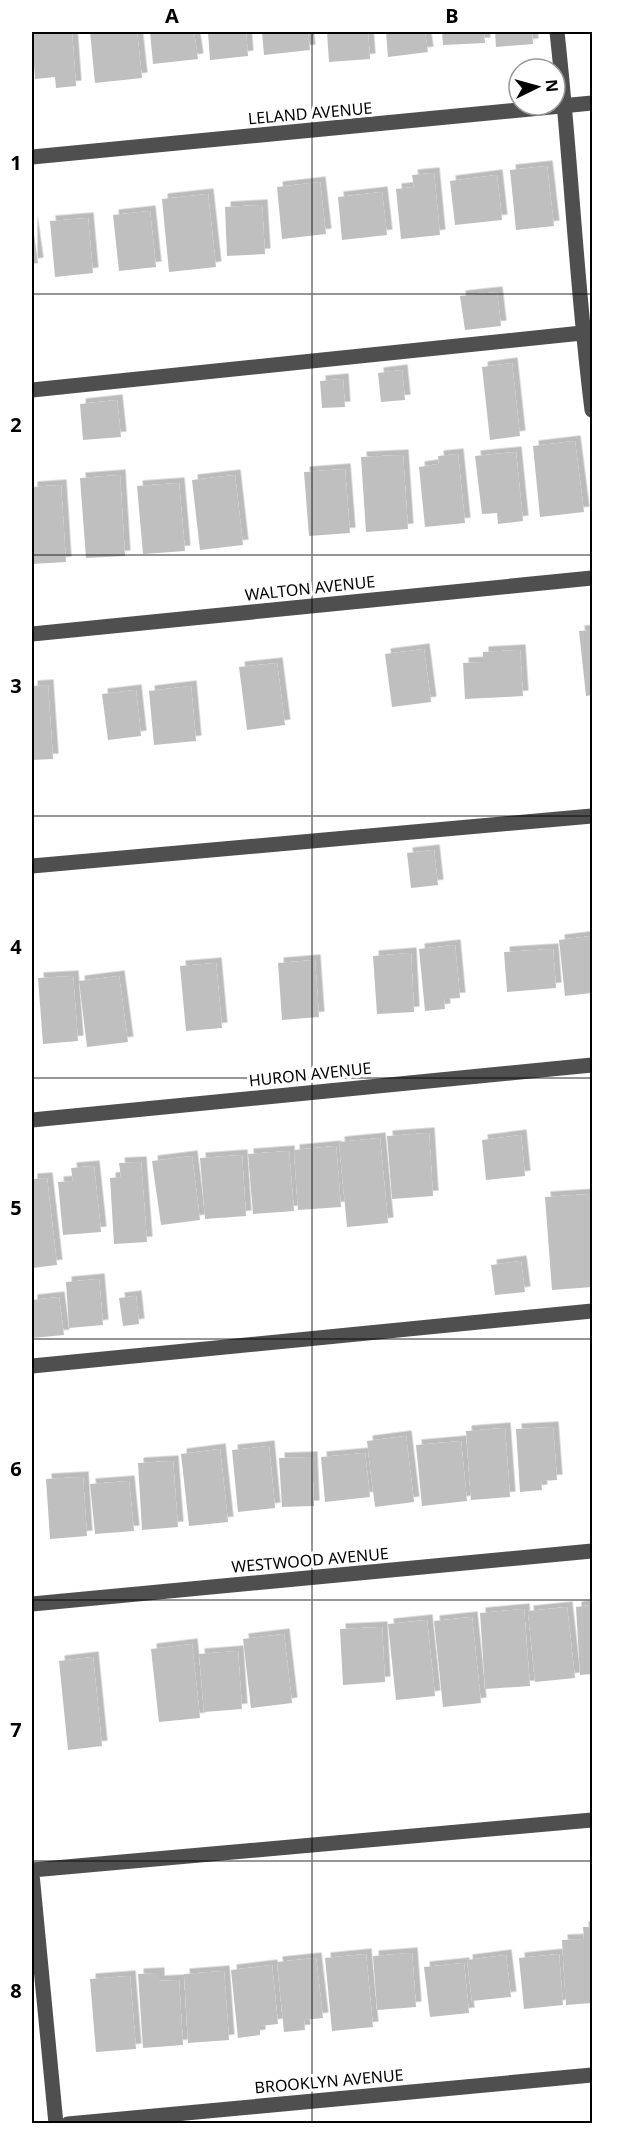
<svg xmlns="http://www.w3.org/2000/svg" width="624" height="2155" font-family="'Noto Sans',sans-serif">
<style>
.building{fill:#bfbfbf;filter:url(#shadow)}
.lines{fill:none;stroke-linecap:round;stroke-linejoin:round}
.minor{stroke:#4f4f4f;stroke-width:15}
.grid{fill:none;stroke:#000;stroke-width:1.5;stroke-opacity:0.55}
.labels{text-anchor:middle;stroke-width:6;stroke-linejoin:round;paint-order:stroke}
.street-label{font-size:16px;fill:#000;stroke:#fff}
.neatline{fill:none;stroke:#000;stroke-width:2}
.grid-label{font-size:20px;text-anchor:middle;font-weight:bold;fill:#000}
</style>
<defs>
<filter id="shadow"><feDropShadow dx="5.5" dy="-5.5" stdDeviation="0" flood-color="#0004"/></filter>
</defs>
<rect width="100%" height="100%" fill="#fff"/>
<path class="building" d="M 32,32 L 72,32 L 76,86 L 56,88 L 55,77 L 35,79 Z
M 90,32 L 137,32 L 142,78 L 95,83 Z
M 150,32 L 194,32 L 198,59 L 153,64 Z
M 208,32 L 246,32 L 248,56 L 210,60 Z
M 262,32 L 308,32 L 310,50 L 264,55 Z
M 327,32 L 368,32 L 370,59 L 329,62 Z
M 386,32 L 425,32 L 428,52 L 388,57 Z
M 442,32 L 484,32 L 485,43 L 443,45 Z
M 495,32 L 532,32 L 533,44 L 496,47 Z
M 547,166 L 554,226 L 516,230 L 510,170 Z
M 434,173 L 440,235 L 401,239 L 396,189 L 414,187 L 412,175 Z
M 497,175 L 502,220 L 455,225 L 450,181 Z
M 320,182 L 326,234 L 282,239 L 277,187 Z
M 382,192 L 387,235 L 342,240 L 338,197 Z
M 208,194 L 216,267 L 169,272 L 162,199 Z
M 262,205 L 265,254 L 227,256 L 225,207 Z
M 150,211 L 156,267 L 119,271 L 113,215 Z
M 88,218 L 93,273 L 55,277 L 50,221 Z
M 32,220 L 38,263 L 32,264 Z
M 497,292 L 501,326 L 465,330 L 460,296 Z
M 512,363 L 520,436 L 490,440 L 482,367 Z
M 402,370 L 405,400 L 381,402 L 378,373 Z
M 343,379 L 345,407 L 322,408 L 320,381 Z
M 117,400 L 121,437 L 83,440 L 80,404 Z
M 575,441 L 584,512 L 540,517 L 533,446 Z
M 516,452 L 523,521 L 498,524 L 497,513 L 482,514 L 475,456 Z
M 458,454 L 465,523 L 425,527 L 419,467 L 439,464 L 438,456 Z
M 403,455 L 408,529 L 366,532 L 361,457 Z
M 345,469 L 350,533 L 309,536 L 304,472 Z
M 120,475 L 125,556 L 86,558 L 80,478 Z
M 235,475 L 243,545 L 200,550 L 192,480 Z
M 179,483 L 185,551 L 143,554 L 137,486 Z
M 61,485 L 66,562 L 32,564 L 32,487 Z
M 592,630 L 592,695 L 586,696 L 579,631 Z
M 424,649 L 431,702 L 392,707 L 385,654 Z
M 520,650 L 523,696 L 465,699 L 463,663 L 483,662 L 483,652 Z
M 277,663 L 285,725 L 247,730 L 239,667 Z
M 48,685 L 53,759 L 32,760 L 32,686 Z
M 191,686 L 196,741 L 154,745 L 149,691 Z
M 136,690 L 141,736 L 108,740 L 102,694 Z
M 434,850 L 438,885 L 411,888 L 407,853 Z
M 592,936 L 592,993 L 565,996 L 559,940 Z
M 455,945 L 460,998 L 444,999 L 445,1009 L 425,1011 L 419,949 Z
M 553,949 L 556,988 L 507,992 L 504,952 Z
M 411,953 L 414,1012 L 377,1014 L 373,956 Z
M 315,960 L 319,1017 L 282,1020 L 278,963 Z
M 216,963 L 222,1028 L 186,1031 L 180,966 Z
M 73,976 L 78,1041 L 43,1044 L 38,978 Z
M 119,976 L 128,1042 L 87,1047 L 79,981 Z
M 429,1133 L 433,1196 L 392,1199 L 387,1136 Z
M 521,1135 L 525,1176 L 486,1180 L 482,1140 Z
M 380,1138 L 388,1223 L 347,1227 L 339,1142 Z
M 336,1146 L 341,1207 L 298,1210 L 294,1150 Z
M 289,1151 L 294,1211 L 253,1214 L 248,1154 Z
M 242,1155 L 246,1216 L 205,1219 L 200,1158 Z
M 192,1156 L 200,1220 L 161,1225 L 152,1161 Z
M 141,1162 L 147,1242 L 114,1244 L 110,1178 L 121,1177 L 119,1163 Z
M 94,1166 L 101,1232 L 63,1235 L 58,1182 L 73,1181 L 71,1168 Z
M 47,1178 L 57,1265 L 32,1268 L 32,1179 Z
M 591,1194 L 592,1287 L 552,1290 L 545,1197 Z
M 521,1261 L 525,1292 L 495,1295 L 491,1265 Z
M 99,1279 L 103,1325 L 69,1328 L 66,1282 Z
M 136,1296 L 139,1324 L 123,1326 L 119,1298 Z
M 59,1297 L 64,1335 L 32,1338 L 32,1300 Z
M 553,1427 L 557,1480 L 541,1481 L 542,1490 L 520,1492 L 516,1429 Z
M 505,1428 L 510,1497 L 471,1500 L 466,1431 Z
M 406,1436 L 414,1502 L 375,1507 L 367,1441 Z
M 461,1441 L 467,1501 L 422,1506 L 416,1445 Z
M 269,1446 L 275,1508 L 238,1512 L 232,1450 Z
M 220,1449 L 228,1522 L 189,1526 L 181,1454 Z
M 365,1453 L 370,1497 L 325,1502 L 321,1457 Z
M 312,1457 L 314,1506 L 282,1507 L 279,1458 Z
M 173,1461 L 178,1527 L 142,1530 L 138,1463 Z
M 83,1477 L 87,1536 L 50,1539 L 46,1479 Z
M 129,1481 L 134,1531 L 95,1534 L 90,1484 Z
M 592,1605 L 592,1674 L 580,1675 L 576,1607 Z
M 567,1607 L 575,1678 L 535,1682 L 528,1611 Z
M 524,1609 L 530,1686 L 485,1689 L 480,1613 Z
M 472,1617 L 481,1703 L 443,1707 L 434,1621 Z
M 427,1620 L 435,1696 L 396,1700 L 388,1624 Z
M 382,1627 L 385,1682 L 343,1685 L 340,1629 Z
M 284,1634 L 292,1703 L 251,1708 L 243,1639 Z
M 192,1644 L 200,1718 L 159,1722 L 151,1649 Z
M 238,1651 L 242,1709 L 204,1712 L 199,1654 Z
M 93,1657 L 102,1746 L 68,1750 L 59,1661 Z
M 583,1927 L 592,1927 L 592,2003 L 566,2005 L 562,1940 L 584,1939 Z
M 412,1953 L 416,2007 L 377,2010 L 373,1956 Z
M 366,1954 L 373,2027 L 332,2031 L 325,1958 Z
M 559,1954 L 563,2005 L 524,2009 L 519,1958 Z
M 506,1955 L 511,1997 L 472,2001 L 467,1960 Z
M 316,1958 L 323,2018 L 304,2020 L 305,2030 L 284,2032 L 277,1962 Z
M 464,1963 L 469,2013 L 430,2017 L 424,1967 Z
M 272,1965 L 278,2024 L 260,2026 L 260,2035 L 238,2038 L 231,1970 Z
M 224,1971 L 229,2040 L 188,2043 L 184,1974 Z
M 159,1973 L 159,1981 L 179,1980 L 183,2045 L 143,2048 L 138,1974 Z
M 130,1976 L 136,2049 L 96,2052 L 90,1979 Z"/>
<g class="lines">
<path class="minor" d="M 557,32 C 571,157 576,284 592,410
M 32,157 L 592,103
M 32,390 L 582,333
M 32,634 L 592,578
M 32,866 L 592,816
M 32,1120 L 592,1065
M 32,1366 L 592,1311
M 32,1604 L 592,1551
M 32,1870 L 592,1820
M 32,1874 L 56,2124
M 68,2124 L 592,2075"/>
</g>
<path class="grid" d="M 312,32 L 312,2124M 32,294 L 592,294M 32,555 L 592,555M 32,816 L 592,816M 32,1078 L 592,1078M 32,1339 L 592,1339M 32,1600 L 592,1600M 32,1861 L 592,1861"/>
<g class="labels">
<g class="street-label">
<text transform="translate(310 113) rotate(-5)" y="6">LELAND AVENUE</text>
<text transform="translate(310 588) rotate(-6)" y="6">WALTON AVENUE</text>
<text transform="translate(310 1074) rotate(-6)" y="6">HURON AVENUE</text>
<text transform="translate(310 1560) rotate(-5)" y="6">WESTWOOD AVENUE</text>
<text transform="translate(329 2081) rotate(-5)" y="6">BROOKLYN AVENUE</text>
</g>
</g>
<rect width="624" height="2155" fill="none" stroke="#ffffff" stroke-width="66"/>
<g transform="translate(537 87) rotate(85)"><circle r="28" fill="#ffffff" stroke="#999999" stroke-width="1.5"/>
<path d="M0-4.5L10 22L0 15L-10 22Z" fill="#000000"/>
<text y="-9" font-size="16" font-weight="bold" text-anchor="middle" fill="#000000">N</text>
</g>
<rect x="33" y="33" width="558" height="2089" class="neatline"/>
<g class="grid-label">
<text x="172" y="23">A</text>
<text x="452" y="23">B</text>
<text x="16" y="170">1</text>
<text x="16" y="432">2</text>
<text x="16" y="693">3</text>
<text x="16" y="954">4</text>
<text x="16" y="1215">5</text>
<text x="16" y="1476">6</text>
<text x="16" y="1737">7</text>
<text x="16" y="1998">8</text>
</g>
</svg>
